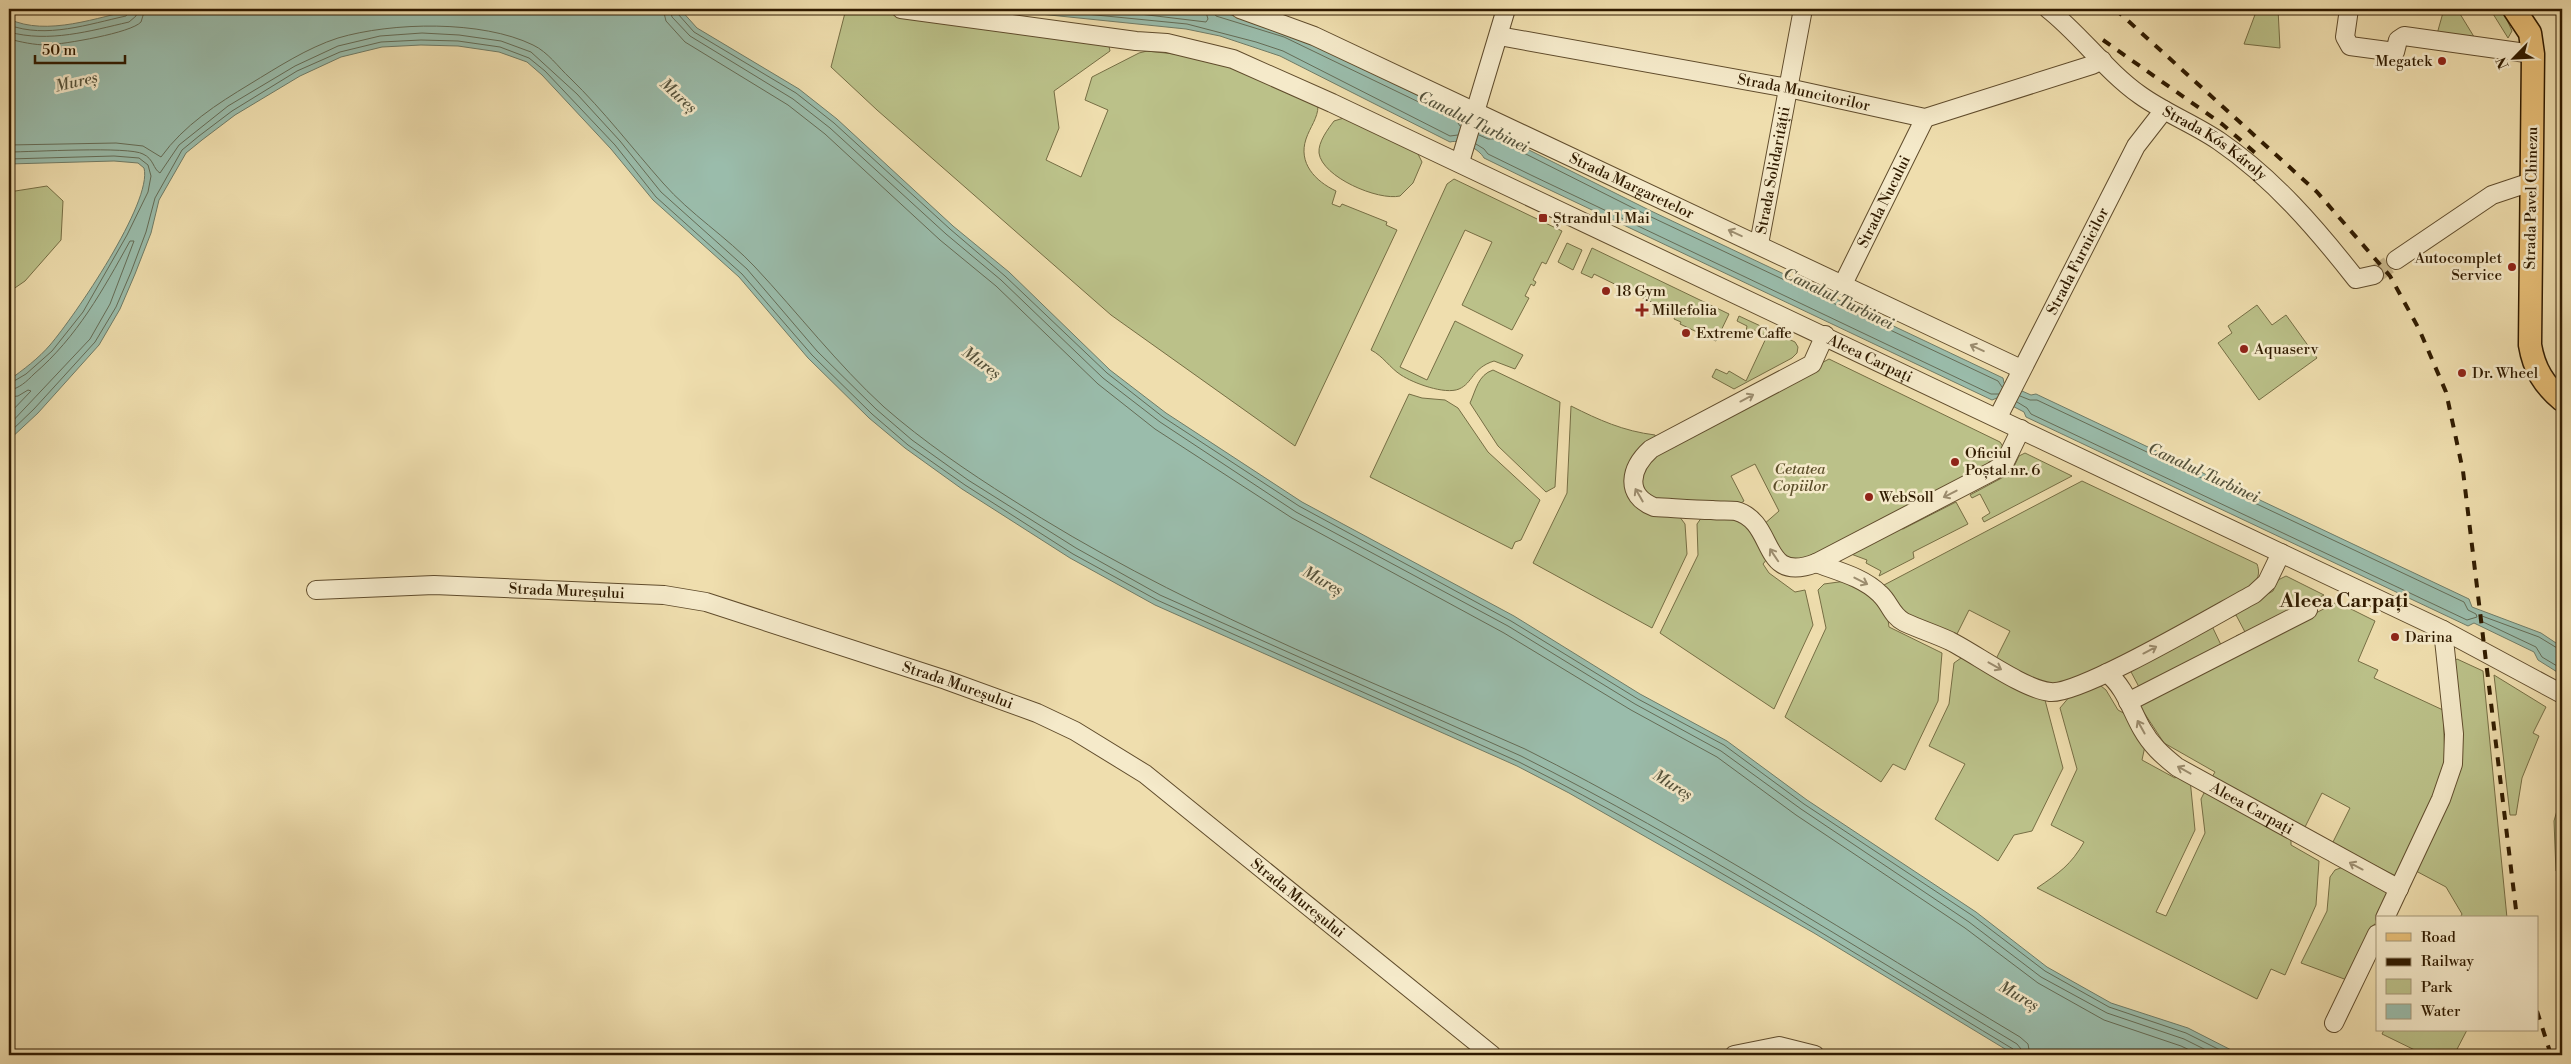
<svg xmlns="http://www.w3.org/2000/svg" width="2571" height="1064" font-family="'Libre Bodoni',serif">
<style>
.green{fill:#bbc189;stroke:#766e44}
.water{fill:#9abcab;stroke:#707c67}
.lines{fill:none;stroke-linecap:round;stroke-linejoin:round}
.shore{stroke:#656c56;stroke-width:1}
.minor-tunnel{stroke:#c9b78b;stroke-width:18;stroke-dasharray:18 9;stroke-linecap:butt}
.minor-casing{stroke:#604c2c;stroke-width:20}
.major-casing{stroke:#301b00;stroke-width:25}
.minor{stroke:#f5eaca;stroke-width:18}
.major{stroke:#e8bf77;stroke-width:22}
.rail{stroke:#301b00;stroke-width:4;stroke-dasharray:9 9;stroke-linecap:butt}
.oneway{stroke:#9c8d6f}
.poi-dot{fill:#8f2418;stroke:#f5eaca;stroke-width:2}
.labels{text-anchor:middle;stroke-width:5;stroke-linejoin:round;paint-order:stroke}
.poi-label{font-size:15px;fill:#301b00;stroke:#f5eaca;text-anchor:start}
.street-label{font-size:15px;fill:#301b00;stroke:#f5eaca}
.park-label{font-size:15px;font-style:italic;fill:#5a4d29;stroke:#f5eaca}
.water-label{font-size:16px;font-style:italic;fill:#55533c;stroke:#f5eaca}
.district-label{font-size:20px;font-weight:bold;fill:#301b00;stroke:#f5eaca}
</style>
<rect width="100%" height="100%" fill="#efdeae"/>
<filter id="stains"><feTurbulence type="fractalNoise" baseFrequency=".004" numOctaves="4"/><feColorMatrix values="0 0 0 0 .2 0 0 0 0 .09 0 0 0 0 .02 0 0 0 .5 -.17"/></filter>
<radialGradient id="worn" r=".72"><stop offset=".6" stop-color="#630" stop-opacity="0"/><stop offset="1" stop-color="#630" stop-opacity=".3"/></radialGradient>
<path class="green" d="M 846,9 L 871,9 L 1108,42 L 1110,51 L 1054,91 L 1059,128 L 1046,160 L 1081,177 L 1108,110 L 1085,100 L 1092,77 L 1139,53 L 1147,51 L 1202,57 L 1232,64 L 1318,106 C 1318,118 1310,127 1306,139 C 1298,163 1315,181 1336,191 L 1332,204 L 1340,207 L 1342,204 L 1387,222 L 1386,225 L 1397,230 L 1295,446 L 1111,315 L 877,110 L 831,67 Z
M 2250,9 L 2278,9 L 2280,48 L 2244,44 L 2256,12 Z
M 2444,9 L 2457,9 L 2476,40 L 2437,34 Z
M 2490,9 L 2502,9 L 2512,31 L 2508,38 Z
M 1347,117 L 1416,150 L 1422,162 L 1413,183 L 1400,196 C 1378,201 1322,177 1319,153 C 1318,142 1328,129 1334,121 Z
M 1454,179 L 1562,231 L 1546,264 L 1542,262 L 1533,280 L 1536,282 L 1534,286 L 1531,284 L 1525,296 L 1529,298 L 1512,330 L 1462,305 L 1492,242 L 1465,230 L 1400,367 L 1427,380 L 1455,321 L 1523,355 L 1515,369 L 1494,361 C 1472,368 1473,383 1459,389 C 1445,395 1413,383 1401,375 C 1390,368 1383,356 1371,350 L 1447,184 Z
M 47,186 L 63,201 L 61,240 L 25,281 L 9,292 L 9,192 Z
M 1567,243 L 1582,250 L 1573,270 L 1558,262 Z
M 1592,248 L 1729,314 L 1716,341 L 1680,324 L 1681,322 L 1674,319 L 1676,314 L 1594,274 L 1592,278 L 1581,273 Z
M 2257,305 L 2272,325 L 2286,315 L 2317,358 L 2259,400 L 2218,343 L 2232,333 L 2228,326 Z
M 1739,316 L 1795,342 L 1798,347 L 1797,353 L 1792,358 L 1734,389 L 1712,377 L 1716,369 L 1727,374 L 1729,371 L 1746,381 L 1767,336 L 1754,330 L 1752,334 L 1746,331 L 1747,326 L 1737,321 Z
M 1829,359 L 2000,442 L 2004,448 L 1999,460 L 1806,561 L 1787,562 L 1763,525 L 1779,511 L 1755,464 L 1731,476 L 1744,501 L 1738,505 L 1657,502 L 1642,492 L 1642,467 L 1653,453 Z
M 1493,370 L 1560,402 L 1555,487 L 1546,492 L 1498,446 L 1470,403 C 1476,390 1478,375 1493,370 Z
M 1409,394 L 1422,398 L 1445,400 L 1458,408 L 1488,452 L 1540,500 L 1521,540 L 1515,542 L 1512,549 L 1370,477 Z
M 1571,406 C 1599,420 1623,431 1655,435 L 1657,439 L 1626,492 C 1636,515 1657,515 1679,516 L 1685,524 L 1687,554 L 1652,628 L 1533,563 L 1567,493 Z
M 2025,453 L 2072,476 L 1984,522 L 1982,518 L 1990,513 L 1980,494 L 1972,498 L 1970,495 L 2011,473 L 2019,456 Z
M 2082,481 L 2257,564 C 2262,578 2254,583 2245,593 L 2116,660 L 2059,685 L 2049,687 L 1996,659 L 2010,631 L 1969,610 L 1955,638 L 1902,612 L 1884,585 Z
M 1956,502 L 1968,524 L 1913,552 L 1914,558 L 1879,576 L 1881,571 L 1866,563 L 1867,560 L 1851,554 L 1897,527 L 1903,529 Z
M 1702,517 C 1748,520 1746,518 1767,559 L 1763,564 L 1769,573 L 1795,592 L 1805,590 L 1813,625 L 1774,709 L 1660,633 L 1698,555 L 1697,524 Z
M 2286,576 L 2324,595 L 2237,639 L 2236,636 L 2245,632 L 2236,615 L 2227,619 L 2226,617 L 2273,591 L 2278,580 Z
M 1846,581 C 1870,593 1886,598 1889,627 L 1942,653 L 1938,701 L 1905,770 L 1893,764 L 1881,782 L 1785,717 L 1826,628 L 1818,590 L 1824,584 Z
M 2337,602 L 2375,621 L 2358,661 L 2378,670 L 2374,678 L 2443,710 L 2445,759 L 2438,784 L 2401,873 L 2396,876 L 2332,844 L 2350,808 L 2322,793 L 2304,829 L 2212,777 L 2215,772 L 2164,743 L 2139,705 Z
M 2211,624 L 2222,647 L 2139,687 L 2130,670 Z
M 1961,658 L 1968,658 L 2045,700 L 2063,768 L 2032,831 L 2014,835 L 1998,861 L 1935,819 L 1965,764 L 1929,746 L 1949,704 L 1954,663 Z
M 2457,659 L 2483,671 L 2507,918 L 2460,918 L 2462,914 L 2446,887 L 2416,871 L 2452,790 L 2454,661 Z
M 2494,675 L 2546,707 L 2533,733 L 2539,736 L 2522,778 L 2516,815 L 2510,815 Z
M 2093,686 L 2101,686 L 2106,690 L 2118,710 L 2129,716 L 2145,746 L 2142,760 L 2175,778 L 2180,774 L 2190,779 L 2195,830 L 2156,912 L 2166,916 L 2205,833 L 2201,799 L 2204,793 L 2211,792 L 2291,836 L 2291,845 L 2319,861 L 2316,905 L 2285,975 L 2271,969 L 2257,999 L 2037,888 C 2059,873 2071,865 2084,842 L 2051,825 L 2077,769 L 2060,708 L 2070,696 Z
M 2562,793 L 2562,876 L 2556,871 L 2554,821 Z
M 2343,867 L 2388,891 L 2388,898 L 2347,980 L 2301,963 L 2327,911 L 2330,877 L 2335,870 Z
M 2384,1030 L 2467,1030 L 2454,1055 L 2425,1055 L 2382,1034 Z"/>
<path class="water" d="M 137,9 L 680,9 L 697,28 L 799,89 L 837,119 L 953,226 L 1009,272 L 1110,370 L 1166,413 L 1302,502 L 1514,616 L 1640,694 L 1727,741 L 1807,800 L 1976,912 L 2047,967 L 2111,1003 L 2188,1028 L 2241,1055 L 2015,1055 L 1814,933 L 1569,793 L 1517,766 L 1155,605 L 1070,558 L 962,489 L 905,448 L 869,418 L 808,358 L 739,277 L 653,200 L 611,149 L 542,75 L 527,62 L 499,52 L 458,46 L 421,45 L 382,47 L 341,57 L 300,76 L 235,115 L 202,140 L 186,153 L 159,200 L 151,233 L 135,274 L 120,309 L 99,345 L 38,413 L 9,440 L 9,380 C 23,370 39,358 50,345 C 74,317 153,202 144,168 L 138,163 L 114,161 L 9,164 L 9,19 C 47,37 98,17 137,9 Z
M 991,9 L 1205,9 L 1225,13 L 1286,32 L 1461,116 L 1463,122 L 1489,134 L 1495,133 L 1649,210 L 2003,378 L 2004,383 L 2031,395 L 2036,394 L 2469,599 L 2472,607 L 2541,633 L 2562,647 L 2562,675 L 2538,660 L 2534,652 L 2474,623 L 2468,626 L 2026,417 L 2024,412 L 1997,398 L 1992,400 L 1531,181 L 1484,158 C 1479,149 1461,139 1450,142 L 1280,56 L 1220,36 L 1186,29 Z"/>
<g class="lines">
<path class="shore" d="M 663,9 L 666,21 L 685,42 L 788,105 L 825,134 L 940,240 L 996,286 L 1098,384 L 1155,429 L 1292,518 L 1504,633 L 1631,710 L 1717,757 L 1796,815 L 1965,928 L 2038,983 L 2104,1020 L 2181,1046 L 2200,1055
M 670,9 L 672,17 L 690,36 L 793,99 L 830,128 L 946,234 L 1001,280 L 1103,378 L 1160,422 L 1296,512 L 1508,626 L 1635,704 L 1721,751 L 1801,809 L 1969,922 L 2041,977 L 2107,1013 L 2184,1039 L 2216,1055
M 676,9 L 678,14 L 694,32 L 796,93 L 834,123 L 950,229 L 1005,276 L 1107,373 L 1163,417 L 1299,506 L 1511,621 L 1638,699 L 1724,745 L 1804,804 L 1973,916 L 2045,971 L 2109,1007 L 2186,1033 L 2230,1055
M 1035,9 L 1187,24 L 1256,42 L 1283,51 L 1450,136 L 1458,135
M 1098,9 L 1206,22 L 1208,19 L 1205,9
M 1212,9 L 1216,16 L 1284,37 L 1456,120 L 1460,126
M 9,25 C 46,39 89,24 126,16 L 131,9
M 9,32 C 49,43 90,31 129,22 L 136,16 L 137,9
M 9,39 C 21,42 34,45 47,45 C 65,44 131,33 141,22 L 145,9
M 1479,135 L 1488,139 L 1496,139 L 1647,215 L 1998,381 L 2002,387
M 1476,144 L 1484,149 L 1488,154 L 1533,176 L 1991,394 L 1999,394
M 9,145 L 116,143 L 143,146 L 161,157 C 184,125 217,104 250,84 C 278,67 307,48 338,38 C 392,22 482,20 533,45 C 548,52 558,67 570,78 C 604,111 632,148 663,183 C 690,214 727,237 755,267 C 798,313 837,364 884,407 C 924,442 967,471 1011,499 C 1172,603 1350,672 1525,749 C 1695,834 1856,939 2020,1037 L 2028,1044 L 2030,1055
M 9,152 C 31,152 129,146 143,154 C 154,159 153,169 160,173 L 179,145 L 228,106 L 295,66 L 338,46 L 380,36 L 422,33 L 459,35 L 501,41 L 531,52 L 577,94 L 620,141 L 661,192 L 747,269 L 817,351 L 876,409 L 912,440 L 968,480 L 1076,548 L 1160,595 L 1521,756 C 1692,842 1853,946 2017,1044 L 2021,1049 L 2022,1055
M 9,159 L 114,156 L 139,158 L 148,165 L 151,176 L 148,192 L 127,235 L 83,312 L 52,351 L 26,374 L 9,384
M 9,390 C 19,389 27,381 34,374 C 77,337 103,290 130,241 L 134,241 L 110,304 L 90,339 L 9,425
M 9,397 L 18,396 L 28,390 L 31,391 L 9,414
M 2017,402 L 2027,408 L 2031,414 L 2467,620 L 2477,617 L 2476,614 L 2468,610 L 2464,602 L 2037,400 L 2030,400 L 2020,396
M 9,433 L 34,409 L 95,342 L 116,307 L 131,272 L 146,232 L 155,198 L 182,150 L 199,136 L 232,111 L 297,71 L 340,52 L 381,42 L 421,40 L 458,41 L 500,47 L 529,58 L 545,71 L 615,145 L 656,197 L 742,274 L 812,355 L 872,414 L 908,445 L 965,485 L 1073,554 L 1157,600 L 1519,762 C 1689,848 1850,951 2013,1049 L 2016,1055
M 2562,651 L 2539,637 L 2482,616 L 2479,618 L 2481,621 L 2536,647 L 2542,657 L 2562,669"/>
<path class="minor-tunnel" d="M 2374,275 L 2396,260"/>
<defs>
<g id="minor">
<path id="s1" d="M 901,9 L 1136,41 L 1167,43 L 1233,59 L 1332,103 L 2443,630 L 2562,694"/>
<path id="s2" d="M 1240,9 L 1314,36 L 2021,369"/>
<path id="s3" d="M 2048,9 C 2081,35 2106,71 2140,95 C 2165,113 2194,124 2219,141 C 2273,178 2316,228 2356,279 L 2374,275"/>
<path d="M 2349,9 L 2345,37 L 2350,46 L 2395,52 L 2398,40 L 2404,36 L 2533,54"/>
<path id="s4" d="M 1499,36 L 1788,88 L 1925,118 L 2092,65 L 2102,60"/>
<path d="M 1460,162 L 1506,9"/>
<path id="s5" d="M 1759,244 L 1803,9"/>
<path d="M 2396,260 L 2492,195 L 2531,182"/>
<path id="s6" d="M 1843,284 L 1925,118"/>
<path d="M 1825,335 L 1812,364 L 1651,449 C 1630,468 1624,495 1654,507 C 1674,508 1693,510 1712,510 C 1720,511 1729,510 1736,511 C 1777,522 1759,585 1816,563 L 1993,471 L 2004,464 L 2021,429"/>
<path id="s7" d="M 1998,417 L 2136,146 L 2164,110"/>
<path d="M 1816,563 C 1837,571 1863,577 1880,594 C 1890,603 1891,615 1904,622 C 1919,629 1935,634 1950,641 C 1976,654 2023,689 2050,692 C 2079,696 2220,612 2254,594 L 2267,582 L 2281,553"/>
<path id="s8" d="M 316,590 L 434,585 L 664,595 L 706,602 L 946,680 L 1037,713 L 1075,731 L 1145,774 L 1492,1055"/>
<path id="s9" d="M 2107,673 C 2125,687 2131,710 2142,729 C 2151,745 2162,755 2177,767 L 2399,889"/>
<path d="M 2128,702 L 2308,610"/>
<path d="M 2385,918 L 2441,799 L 2453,764 L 2454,734 L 2443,630"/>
<path d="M 2334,1023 L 2377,934"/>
<path d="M 1734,1055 L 1779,1046 L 1815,1055"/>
</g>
<path id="major" d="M 2514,9 L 2530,33 L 2533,54 L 2530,345 C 2534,369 2544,385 2562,400"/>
</defs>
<use href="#minor" class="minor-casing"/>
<use href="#major" class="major-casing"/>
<use href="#minor" class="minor"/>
<use href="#major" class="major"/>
<path class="rail" d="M 2115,9 L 2317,192 L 2390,276 L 2419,329 L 2446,392 L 2463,471 L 2517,918
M 2103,40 L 2222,124 L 2260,157
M 2537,1011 L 2551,1055"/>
</g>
<defs><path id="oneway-shaft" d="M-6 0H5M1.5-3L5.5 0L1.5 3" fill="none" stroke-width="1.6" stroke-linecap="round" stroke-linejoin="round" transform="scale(1.25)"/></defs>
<g class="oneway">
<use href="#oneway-shaft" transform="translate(1735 233) rotate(-155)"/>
<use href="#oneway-shaft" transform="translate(1977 348) rotate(-155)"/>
<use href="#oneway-shaft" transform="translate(1747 398) rotate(-28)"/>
<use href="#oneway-shaft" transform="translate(1950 494) rotate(153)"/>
<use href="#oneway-shaft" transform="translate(1639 495) rotate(-120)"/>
<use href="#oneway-shaft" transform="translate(1774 555) rotate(-124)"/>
<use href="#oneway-shaft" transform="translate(1861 581) rotate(27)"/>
<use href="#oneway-shaft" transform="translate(2150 650) rotate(-28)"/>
<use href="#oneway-shaft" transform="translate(1995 666) rotate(29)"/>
<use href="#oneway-shaft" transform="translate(2141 727) rotate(-119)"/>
<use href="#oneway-shaft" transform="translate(2184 770) rotate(-151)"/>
<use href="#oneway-shaft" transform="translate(2356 866) rotate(-152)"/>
</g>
<g class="poi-dot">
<circle cx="2442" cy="61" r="5"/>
<rect x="1538" y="213" width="10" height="10" rx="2.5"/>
<circle cx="2512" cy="267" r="5"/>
<circle cx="1606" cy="291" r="5"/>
<path d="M1639.5 302.5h5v5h5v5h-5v5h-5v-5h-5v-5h5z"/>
<circle cx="1686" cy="333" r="5"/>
<circle cx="2244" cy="349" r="5"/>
<circle cx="2462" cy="373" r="5"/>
<circle cx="1955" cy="462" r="5"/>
<circle cx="1869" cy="497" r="5"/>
<circle cx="2395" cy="637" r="5"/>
</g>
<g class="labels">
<g class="poi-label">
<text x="2432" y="66" text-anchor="end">Megatek</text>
<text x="1553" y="223">Ștrandul 1 Mai</text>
<text x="2502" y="263" text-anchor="end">Autocomplet<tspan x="2502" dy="17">Service</tspan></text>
<text x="1616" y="296">18 Gym</text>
<text x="1652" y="315">Millefolia</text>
<text x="1696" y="338">Extreme Caffe</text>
<text x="2254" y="354">Aquaserv</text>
<text x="2472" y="378">Dr. Wheel</text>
<text x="1965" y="458">Oficiul<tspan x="1965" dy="17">Poștal nr. 6</tspan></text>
<text x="1879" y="502">WebSoll</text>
<text x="2405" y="642">Darina</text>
</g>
<g class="street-label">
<text dy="5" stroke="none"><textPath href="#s4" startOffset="310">Strada Muncitorilor</textPath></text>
<text dy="5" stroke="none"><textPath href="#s3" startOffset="215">Strada Kós Károly</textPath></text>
<text dy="5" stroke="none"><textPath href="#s5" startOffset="75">Strada Solidarității</textPath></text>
<text dy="5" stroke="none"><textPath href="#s2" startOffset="430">Strada Margaretelor</textPath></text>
<text transform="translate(2531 198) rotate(-89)" y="5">Strada Pavel Chinezu</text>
<text dy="5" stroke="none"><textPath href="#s6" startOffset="92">Strada Nucului</textPath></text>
<text dy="5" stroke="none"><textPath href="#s7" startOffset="175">Strada Furnicilor</textPath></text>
<text dy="5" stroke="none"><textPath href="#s1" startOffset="1040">Aleea Carpați</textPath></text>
<text dy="5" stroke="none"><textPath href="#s8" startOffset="251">Strada Mureșului</textPath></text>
<text dy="5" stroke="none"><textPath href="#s8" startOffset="656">Strada Mureșului</textPath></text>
<text dy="5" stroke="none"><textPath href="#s9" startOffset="204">Aleea Carpați</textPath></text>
<text dy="5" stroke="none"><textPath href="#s8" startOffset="1061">Strada Mureșului</textPath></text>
</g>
<g class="park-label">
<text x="1800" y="474">Cetatea<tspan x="1800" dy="17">Copiilor</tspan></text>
</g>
<g class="water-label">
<text transform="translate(76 81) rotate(-13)" y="6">Mureș</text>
<text transform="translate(679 95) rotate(42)" y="6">Mureș</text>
<text transform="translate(1474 121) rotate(26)" y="6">Canalul Turbinei</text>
<text transform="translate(1839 298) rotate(26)" y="6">Canalul Turbinei</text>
<text transform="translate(982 362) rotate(36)" y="6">Mureș</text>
<text transform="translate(2204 472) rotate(25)" y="6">Canalul Turbinei</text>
<text transform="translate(1323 580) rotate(29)" y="6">Mureș</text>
<text transform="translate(1673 784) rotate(32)" y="6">Mureș</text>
<text transform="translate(2019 995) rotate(30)" y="6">Mureș</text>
</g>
<g class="district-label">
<text x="2344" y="607">Aleea Carpați</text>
</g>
</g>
<rect width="2571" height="1064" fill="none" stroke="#efdeae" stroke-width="30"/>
<rect x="10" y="10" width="2551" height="1044" fill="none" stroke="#301b00" stroke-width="2.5"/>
<rect x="15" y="15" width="2541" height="1034" fill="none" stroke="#301b00"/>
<rect x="2376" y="916" width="162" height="115" fill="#f5eaca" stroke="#a69779"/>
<rect x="2386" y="933" width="25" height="8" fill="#e8bf77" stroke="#a69779"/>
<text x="2421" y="942" font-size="15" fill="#301b00">Road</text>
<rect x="2386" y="958" width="25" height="8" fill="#301b00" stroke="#a69779"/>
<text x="2421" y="966" font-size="15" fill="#301b00">Railway</text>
<rect x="2386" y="979" width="25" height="15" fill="#bbc189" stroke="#a69779"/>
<text x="2421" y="992" font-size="15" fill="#301b00">Park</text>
<rect x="2386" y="1004" width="25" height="15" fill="#9abcab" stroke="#a69779"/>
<text x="2421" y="1016" font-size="15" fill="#301b00">Water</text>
<g transform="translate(2514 58) rotate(246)" stroke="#f5eaca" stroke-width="4" paint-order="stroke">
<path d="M0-4L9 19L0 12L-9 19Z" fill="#301b00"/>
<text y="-8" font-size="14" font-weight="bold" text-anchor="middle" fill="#301b00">N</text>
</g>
<path d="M35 55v8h90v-8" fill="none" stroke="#301b00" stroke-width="2.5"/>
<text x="42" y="55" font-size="15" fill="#301b00" stroke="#f5eaca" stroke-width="4" paint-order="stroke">50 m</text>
<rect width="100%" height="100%" filter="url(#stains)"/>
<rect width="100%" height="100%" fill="url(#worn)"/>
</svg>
